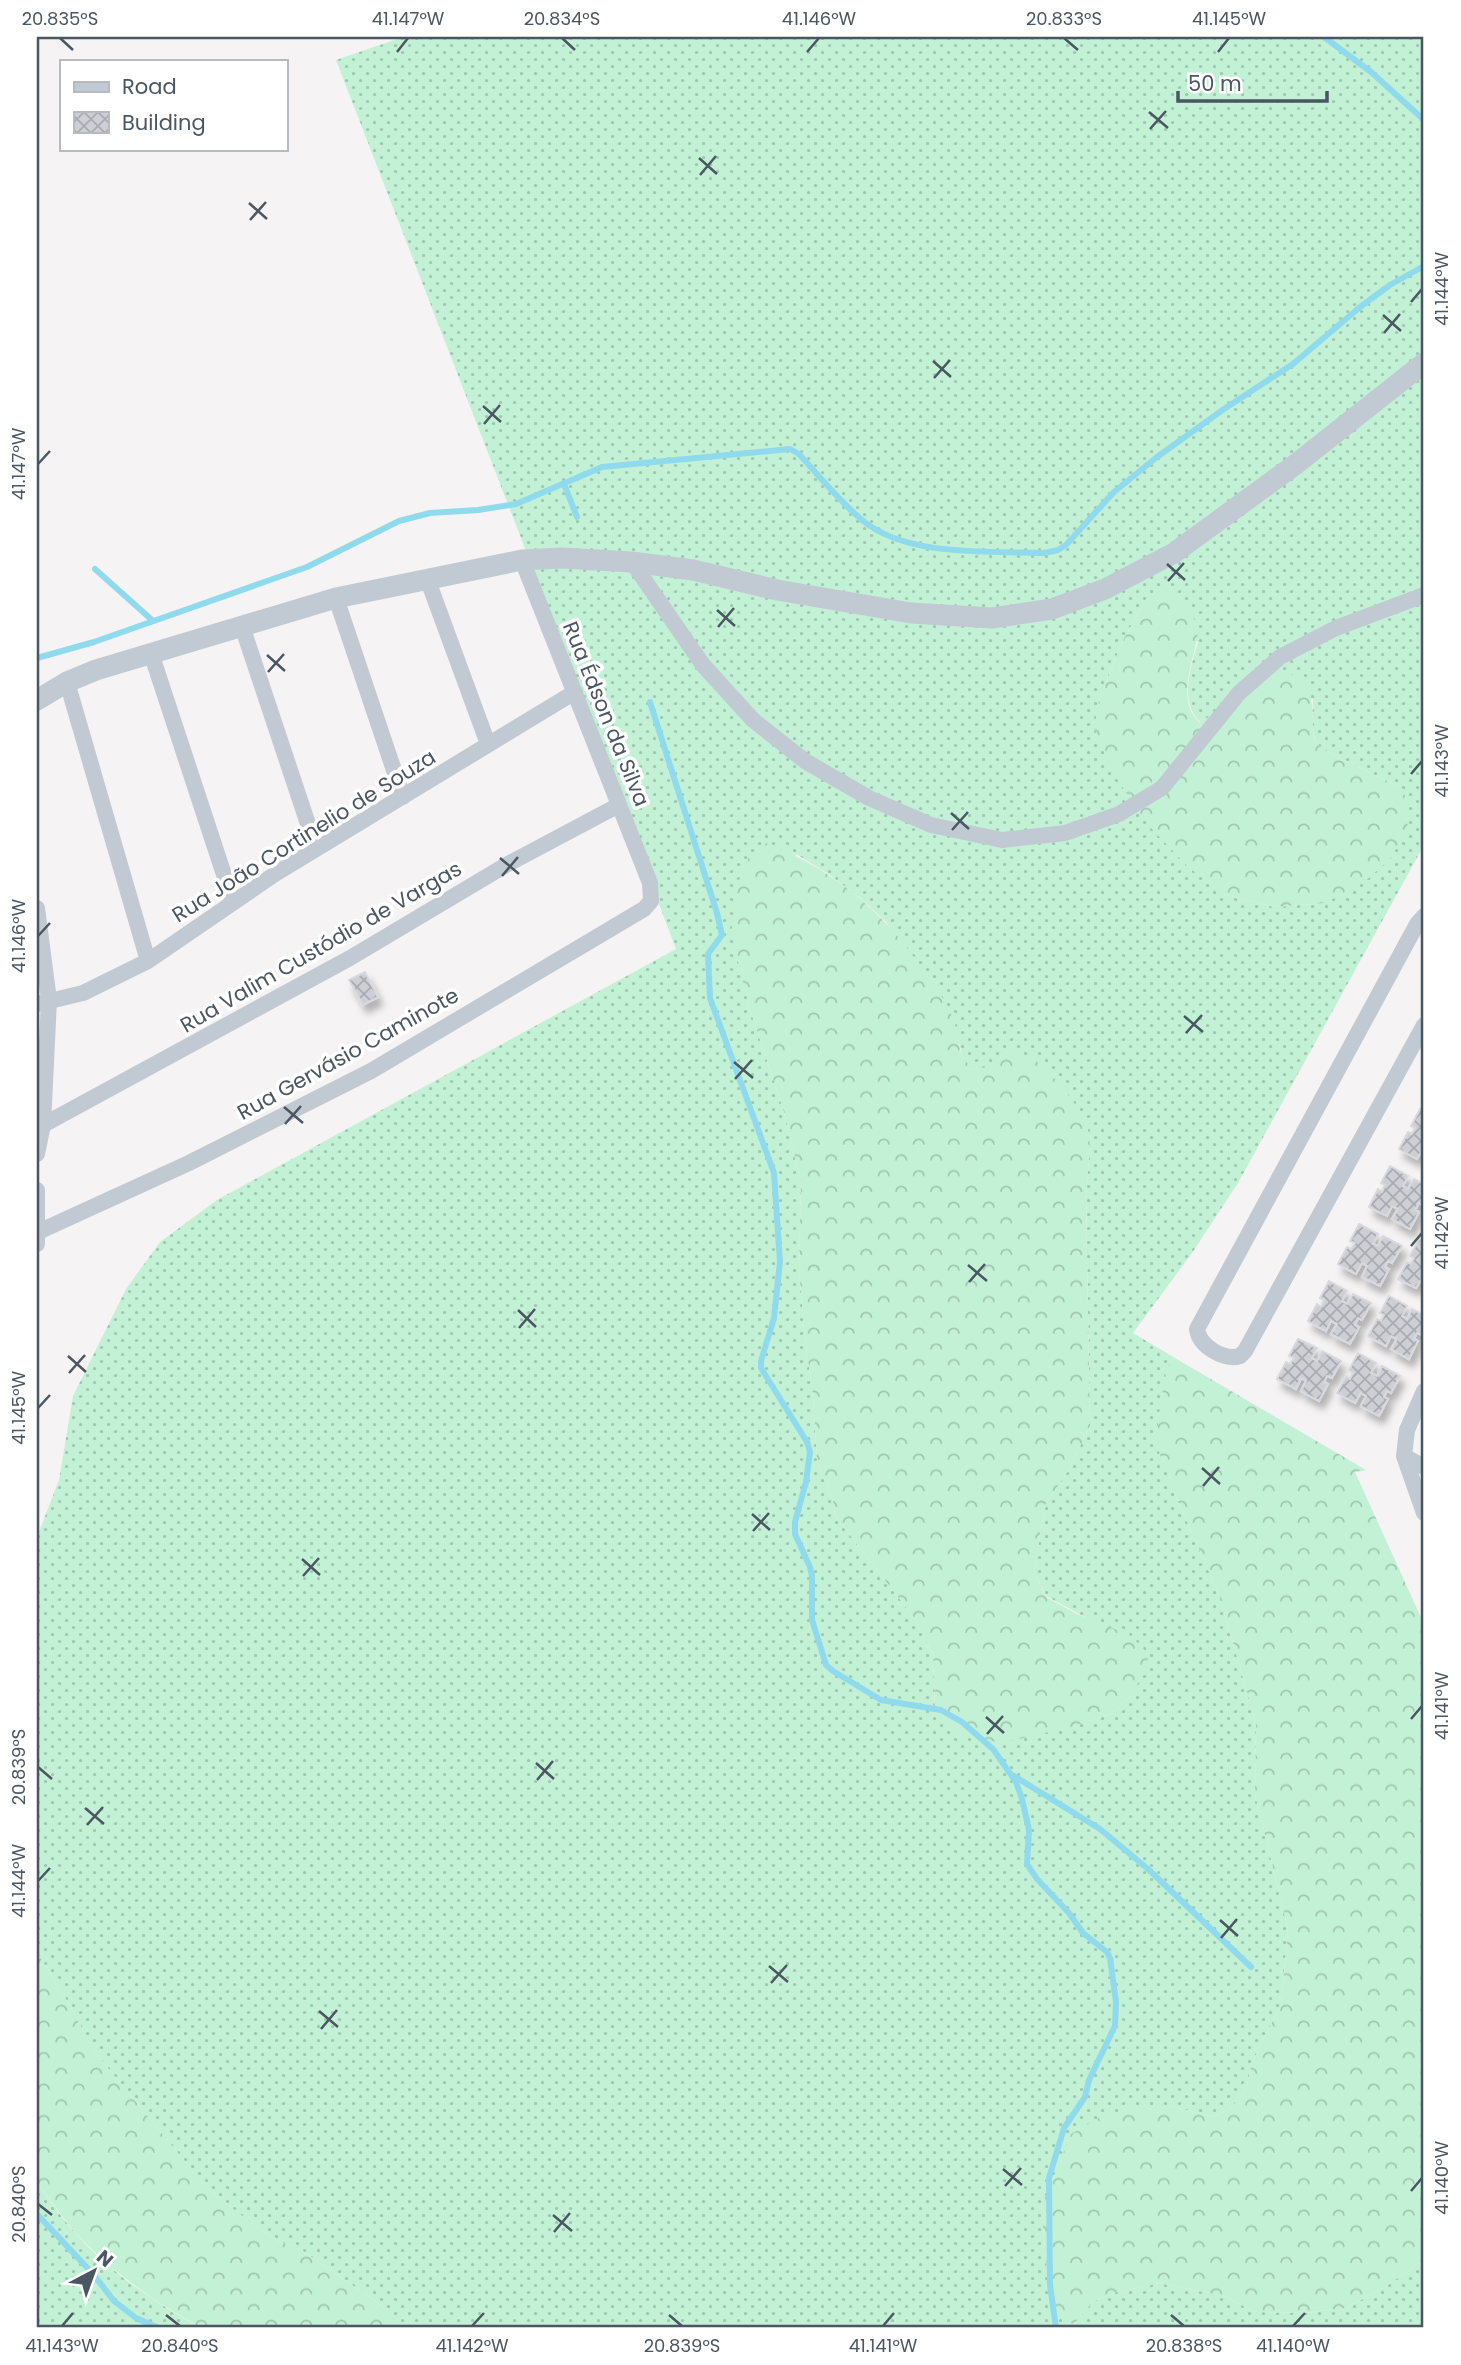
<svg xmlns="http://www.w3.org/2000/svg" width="1461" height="2365" font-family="Poppins,sans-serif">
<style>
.grass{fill:url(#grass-dots);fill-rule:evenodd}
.forest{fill:url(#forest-crowns)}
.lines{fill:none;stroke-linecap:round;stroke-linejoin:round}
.stream{stroke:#90daee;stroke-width:6}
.building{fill:url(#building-cross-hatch);stroke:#d7d9de;stroke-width:2;filter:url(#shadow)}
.minor{stroke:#c1cad2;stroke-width:16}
.tertiary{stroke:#c1cad2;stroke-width:21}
.ticks{fill:none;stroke:#4a5661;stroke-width:2.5}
.labels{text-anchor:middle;stroke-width:7;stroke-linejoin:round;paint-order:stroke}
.street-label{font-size:21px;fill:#4a5661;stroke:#fff}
.neatline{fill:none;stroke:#4a5661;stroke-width:2.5}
.ticks-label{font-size:18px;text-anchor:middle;fill:#4a5661}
</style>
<defs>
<pattern id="grass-dots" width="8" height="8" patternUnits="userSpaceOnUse" patternTransform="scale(1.75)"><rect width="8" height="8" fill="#c3f1d5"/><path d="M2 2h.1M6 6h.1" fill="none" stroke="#a0c6b0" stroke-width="1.8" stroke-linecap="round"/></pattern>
<pattern id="forest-crowns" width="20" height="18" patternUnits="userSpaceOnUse" patternTransform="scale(1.75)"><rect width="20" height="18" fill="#c3f1d5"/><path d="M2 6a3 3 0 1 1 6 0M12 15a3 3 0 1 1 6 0" fill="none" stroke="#a0c6b0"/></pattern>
<pattern id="building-cross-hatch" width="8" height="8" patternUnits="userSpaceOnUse" patternTransform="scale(1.75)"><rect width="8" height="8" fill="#cdcfd5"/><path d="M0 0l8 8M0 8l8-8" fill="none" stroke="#a8abb0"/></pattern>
<filter id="shadow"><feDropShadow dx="4.5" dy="8" stdDeviation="3.5" flood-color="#0004"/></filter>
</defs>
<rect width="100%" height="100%" fill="#f5f3f3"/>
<path class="grass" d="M 403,37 L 1424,37 L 1424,845 L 1238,1183 L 1192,1253 L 1133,1333 L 1175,1358 L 1167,1367 L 1174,1492 L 1220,1597 L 1256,1723 L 1255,1794 L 1288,1929 L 1281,2005 L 1259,2047 L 1251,2067 L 1246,2090 L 1232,2107 L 1213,2117 L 1167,2105 L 1052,2185 L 1041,2208 L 1048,2278 L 1074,2324 L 1094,2301 L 1118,2292 L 1159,2283 L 1224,2296 L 1256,2312 L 1304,2313 L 1346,2308 L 1388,2285 L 1424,2259 L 1424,2328 L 406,2328 L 382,2306 L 303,2251 L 276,2240 L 247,2220 L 205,2186 L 94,2051 L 70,2006 L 37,1952 L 37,1537 L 59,1480 L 73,1396 L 126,1289 L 160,1242 L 217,1200 L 676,949 L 521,538 L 336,60 ZM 1146,599 L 1198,642 C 1191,667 1178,702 1201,723 L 1216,712 L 1313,699 L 1312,722 L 1315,742 L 1335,756 L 1400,787 L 1326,903 L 1274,907 L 1223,894 L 1099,701 L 1121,644 ZM 796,854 L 830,875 L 866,903 L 886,922 L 954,1023 L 964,1062 L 975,1070 L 989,1067 L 1008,1051 L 1090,1147 L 1086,1197 L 1090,1426 L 1068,1471 L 1045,1505 L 1034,1571 L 1046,1596 L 1094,1622 L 1131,1696 L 1111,1714 L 1078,1725 L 935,1710 L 933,1654 L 913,1616 L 835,1516 L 834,1504 L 817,1460 L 813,1396 L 804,1330 L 799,1268 L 801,1182 L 784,1112 L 748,1003 Z
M 37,2183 C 50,2200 62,2218 76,2234 C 111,2273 156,2303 201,2328 L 37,2328 Z"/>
<path class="forest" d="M 1164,588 L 1176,597 L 1199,625 C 1197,656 1173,698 1200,723 L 1278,667 C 1323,689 1308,701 1315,742 L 1335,756 L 1400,787 L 1409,803 L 1407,831 L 1390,859 L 1369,878 L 1326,903 L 1274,907 L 1223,894 L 1187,866 L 1149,826 L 1115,776 L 1094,728 L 1099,701 L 1121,644 L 1146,599 Z
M 766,843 C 831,868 883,911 922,968 C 929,978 938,988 943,999 C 947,1007 952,1015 955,1024 C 961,1044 956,1056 975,1070 L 989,1066 L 1008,1051 L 1031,1056 L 1060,1084 L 1087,1120 L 1090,1147 L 1086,1197 L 1090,1426 L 1068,1471 L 1045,1505 L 1034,1571 L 1046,1597 L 1077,1614 L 1130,1635 L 1144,1649 L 1149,1663 L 1131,1696 L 1111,1714 L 1078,1725 L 1002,1743 L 959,1735 L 935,1710 L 933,1654 L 913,1616 L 835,1516 L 834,1504 L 817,1460 L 813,1396 L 804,1330 L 799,1268 L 801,1182 L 784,1112 L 748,1003 L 731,933 L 742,864 Z
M 1175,1358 L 1366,1470 L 1355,1472 L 1424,1624 L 1424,2259 L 1388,2285 L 1346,2308 L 1304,2313 L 1256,2312 L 1224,2296 L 1159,2283 L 1118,2292 L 1094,2301 L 1074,2324 L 1062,2320 L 1052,2296 L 1048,2278 L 1041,2208 L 1071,2134 L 1096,2119 L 1140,2106 L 1167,2105 L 1213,2117 L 1232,2107 L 1246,2090 L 1251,2067 L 1259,2047 L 1281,2005 L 1288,1929 L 1255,1794 L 1256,1723 L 1220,1597 L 1174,1492 L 1156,1444 L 1160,1405 L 1167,1367 Z
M 37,1952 L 70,2006 L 94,2051 L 205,2186 L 247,2220 L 276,2240 L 303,2251 L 382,2306 L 406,2328 L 201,2328 L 153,2299 L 108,2265 L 76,2234 L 37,2183 Z"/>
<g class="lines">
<path class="stream" d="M 1324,37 L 1371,72 L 1424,120
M 564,484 L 577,517
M 95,569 L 152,620
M 37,658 L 94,642 L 307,567 L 399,521 L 430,513 L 478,510 L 516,504 L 602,467 L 790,449 L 799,454 C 819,476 839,501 862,520 C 906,557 988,551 1044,553 L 1058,550 L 1066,545 L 1114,492 L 1157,457 L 1224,409 L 1293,364 L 1360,307 L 1390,285 L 1424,266
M 650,702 L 717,913 L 722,935 L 708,954 L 710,998 L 774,1173 L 780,1262 L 774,1318 L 761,1361 L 761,1368 L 807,1442 L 810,1452 L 806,1482 L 795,1522 L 795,1534 L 810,1567 L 812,1576 L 812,1620 L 826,1665 L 833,1671 L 881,1700 L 941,1710 L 962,1722 L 993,1749 L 1016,1782 L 1022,1799 L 1029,1830 L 1027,1864 L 1037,1879 L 1069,1913 L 1083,1933 L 1107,1952 L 1110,1958 L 1116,2002 L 1115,2026 L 1089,2080 L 1085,2097 L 1064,2128 L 1049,2178 L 1050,2285 L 1056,2328
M 1014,1776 L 1100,1829 L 1148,1869 L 1251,1967
M 37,2214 L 94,2275 L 114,2301 L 136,2318 L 159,2328"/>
</g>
<path class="building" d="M 365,972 L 378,997 L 363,1005 L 349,980 Z
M 1420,1109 L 1424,1111 L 1424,1150 L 1423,1149 L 1417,1159 L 1399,1149 L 1408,1132 L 1412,1134 L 1415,1128 L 1411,1126 Z
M 1390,1166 L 1408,1176 L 1403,1186 L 1408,1189 L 1414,1179 L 1424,1184 L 1424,1203 L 1423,1206 L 1419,1203 L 1415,1210 L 1419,1212 L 1410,1229 L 1392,1219 L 1398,1209 L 1392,1206 L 1387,1216 L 1369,1207 L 1378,1189 L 1382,1192 L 1385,1185 L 1381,1183 Z
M 1359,1224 L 1378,1234 L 1373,1244 L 1378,1246 L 1383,1236 L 1402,1246 L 1392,1263 L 1388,1261 L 1385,1267 L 1389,1269 L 1380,1286 L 1362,1277 L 1367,1266 L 1362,1263 L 1356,1274 L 1338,1264 L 1347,1247 L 1351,1249 L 1355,1243 L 1350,1241 Z
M 1419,1239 L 1424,1241 L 1424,1280 L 1422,1278 L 1416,1288 L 1398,1279 L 1407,1262 L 1411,1264 L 1414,1258 L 1410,1256 Z
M 1329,1281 L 1347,1291 L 1342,1301 L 1347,1304 L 1353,1294 L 1371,1303 L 1362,1320 L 1358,1318 L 1355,1325 L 1359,1327 L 1350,1344 L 1331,1334 L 1337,1324 L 1331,1321 L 1326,1331 L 1308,1321 L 1317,1304 L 1321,1307 L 1324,1300 L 1320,1298 Z
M 1389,1296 L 1407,1306 L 1402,1316 L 1407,1319 L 1412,1309 L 1424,1315 L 1424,1330 L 1422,1335 L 1417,1333 L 1414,1339 L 1418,1341 L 1409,1359 L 1391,1349 L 1397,1339 L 1391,1336 L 1386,1346 L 1368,1336 L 1377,1319 L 1381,1321 L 1384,1315 L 1380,1313 Z
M 1298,1339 L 1317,1348 L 1312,1358 L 1317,1361 L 1322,1351 L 1341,1361 L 1332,1378 L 1327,1376 L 1324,1382 L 1328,1384 L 1319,1401 L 1301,1391 L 1306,1381 L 1301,1378 L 1296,1389 L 1277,1379 L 1286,1362 L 1290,1364 L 1294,1358 L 1289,1356 Z
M 1358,1353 L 1376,1363 L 1371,1373 L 1377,1376 L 1382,1366 L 1400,1376 L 1391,1393 L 1387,1391 L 1384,1397 L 1388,1399 L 1379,1416 L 1361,1406 L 1366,1396 L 1361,1393 L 1355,1403 L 1337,1393 L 1346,1376 L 1350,1379 L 1353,1373 L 1349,1370 Z"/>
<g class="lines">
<path class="minor" d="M 632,562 L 703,665 L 753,720 L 805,761 L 869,798 L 931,825 L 1002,840 L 1065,833 L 1119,814 L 1162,788 L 1239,693 L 1280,657 L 1336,628 L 1424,595
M 427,578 L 488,744
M 336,598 L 403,797
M 242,626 L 316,848
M 151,653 L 233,902
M 67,682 L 148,961
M 37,908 L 49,1000 L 43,1125 L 37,1154
M 1424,916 L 1417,924 L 1197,1329 C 1199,1346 1224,1361 1240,1356 L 1245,1351 L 1424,1025
M 37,1004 L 83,993 L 148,961 L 275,874 L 575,692
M 43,1125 L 350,958 L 506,865 L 619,805
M 37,1190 L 37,1244
M 38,1232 L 189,1163 L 371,1071 L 644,909 L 651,901 L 650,883 L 522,560
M 1424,1391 L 1407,1430 L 1404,1456 L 1424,1513
M 1404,1456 L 1424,1467"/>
<path class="tertiary" d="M 37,700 L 67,682 L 96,670 L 336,598 L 522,560 L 562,558 L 632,562 L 693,570 L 777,590 L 911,613 L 992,618 L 1052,609 L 1105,589 L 1174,553 L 1296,464 L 1424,363"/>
</g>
<path class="ticks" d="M 60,38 L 73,50M 562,38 L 575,50M 1064,38 L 1078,50M 397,52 L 408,38M 807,52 L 819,38M 1218,52 L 1229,38M 1149,112 L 1168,128M 1150,129 L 1166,111M 699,158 L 717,174M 700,175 L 716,156M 249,203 L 267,219M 250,220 L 266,202M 1411,302 L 1422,289M 1383,315 L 1401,331M 1384,333 L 1400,314M 933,361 L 951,377M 934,378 L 950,360M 483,406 L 501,422M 484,424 L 500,405M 38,464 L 50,451M 1167,564 L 1185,580M 1168,581 L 1184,563M 717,610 L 735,626M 718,627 L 734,608M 267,655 L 285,671M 268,672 L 284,654M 1411,774 L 1422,761M 951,813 L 969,829M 952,830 L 968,812M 500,858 L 519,874M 502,876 L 518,857M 38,936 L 50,923M 1184,1016 L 1203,1032M 1186,1033 L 1202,1015M 734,1062 L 753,1078M 735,1079 L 752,1060M 284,1107 L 303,1123M 285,1124 L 301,1106M 1411,1246 L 1422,1233M 968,1265 L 987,1281M 969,1282 L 985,1264M 518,1310 L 536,1327M 519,1328 L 535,1309M 68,1356 L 86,1372M 69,1373 L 85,1355M 38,1408 L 50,1395M 1202,1468 L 1220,1484M 1203,1486 L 1219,1467M 752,1514 L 770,1530M 753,1531 L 769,1513M 302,1559 L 320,1575M 303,1576 L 319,1558M 986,1717 L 1004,1733M 1411,1719 L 1422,1706M 987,1734 L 1003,1716M 536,1763 L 554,1779M 38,1767 L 52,1779M 537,1780 L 553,1761M 85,1808 L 104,1824M 87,1825 L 103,1807M 38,1881 L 50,1868M 1220,1920 L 1238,1936M 1221,1938 L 1237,1919M 769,1966 L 788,1982M 771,1983 L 787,1965M 319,2011 L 338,2027M 321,2029 L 337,2010M 1003,2169 L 1022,2185M 1005,2186 L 1021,2168M 1411,2191 L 1422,2178M 38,2204 L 52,2215M 553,2215 L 572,2231M 554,2232 L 570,2213M 166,2315 L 180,2326M 669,2315 L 682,2326M 1171,2315 L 1184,2326M 62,2326 L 73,2313M 472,2326 L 484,2313M 883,2326 L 894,2313M 1293,2326 L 1305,2313"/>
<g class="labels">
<g class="street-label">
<text transform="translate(606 714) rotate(68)" y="7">Rua Édson da Silva</text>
<text transform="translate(304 836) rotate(-32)" y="7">Rua João Cortinelio de Souza</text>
<text transform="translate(321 947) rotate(-30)" y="7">Rua Valim Custódio de Vargas</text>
<text transform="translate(348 1054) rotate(-29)" y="7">Rua Gervásio Caminote</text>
</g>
</g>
<rect width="1461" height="2365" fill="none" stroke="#ffffff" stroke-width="77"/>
<rect x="60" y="60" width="228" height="91" fill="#ffffff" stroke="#b7bbc0" stroke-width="2"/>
<rect x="74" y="82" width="35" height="10" fill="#c1cad2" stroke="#b7bbc0" stroke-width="2"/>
<text x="122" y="94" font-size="21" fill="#4a5661">Road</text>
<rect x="74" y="112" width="35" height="21" fill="url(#building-cross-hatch)" stroke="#b7bbc0" stroke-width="2"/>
<text x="122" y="130" font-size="21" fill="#4a5661">Building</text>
<g transform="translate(94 2271) rotate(41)" stroke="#ffffff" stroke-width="5" paint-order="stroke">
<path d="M0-5L12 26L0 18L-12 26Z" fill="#4a5661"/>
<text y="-10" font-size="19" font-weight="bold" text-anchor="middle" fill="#4a5661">N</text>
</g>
<path d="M1178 91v10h149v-10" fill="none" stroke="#4a5661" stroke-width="3.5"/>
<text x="1188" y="91" font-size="21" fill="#4a5661" stroke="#ffffff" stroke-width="5" paint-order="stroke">50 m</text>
<rect x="38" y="38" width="1384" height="2288" class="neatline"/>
<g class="ticks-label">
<text x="60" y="25">20.835°S</text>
<text x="408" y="25">41.147°W</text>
<text x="562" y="25">20.834°S</text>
<text x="819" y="25">41.146°W</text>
<text x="1064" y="25">20.833°S</text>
<text x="1229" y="25">41.145°W</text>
<text transform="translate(1442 289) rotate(-90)" y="6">41.144°W</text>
<text transform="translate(19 464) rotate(-90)" y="6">41.147°W</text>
<text transform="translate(1442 761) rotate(-90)" y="6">41.143°W</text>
<text transform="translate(19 936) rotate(-90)" y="6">41.146°W</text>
<text transform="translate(1442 1233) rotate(-90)" y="6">41.142°W</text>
<text transform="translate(19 1408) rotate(-90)" y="6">41.145°W</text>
<text transform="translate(1442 1706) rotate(-90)" y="6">41.141°W</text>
<text transform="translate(19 1767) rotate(-90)" y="6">20.839°S</text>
<text transform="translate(19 1881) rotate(-90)" y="6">41.144°W</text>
<text transform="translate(1442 2178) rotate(-90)" y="6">41.140°W</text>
<text transform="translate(19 2204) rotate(-90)" y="6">20.840°S</text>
<text x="62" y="2352">41.143°W</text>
<text x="180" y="2352">20.840°S</text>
<text x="472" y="2352">41.142°W</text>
<text x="682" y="2352">20.839°S</text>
<text x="883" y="2352">41.141°W</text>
<text x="1184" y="2352">20.838°S</text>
<text x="1293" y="2352">41.140°W</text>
</g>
</svg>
